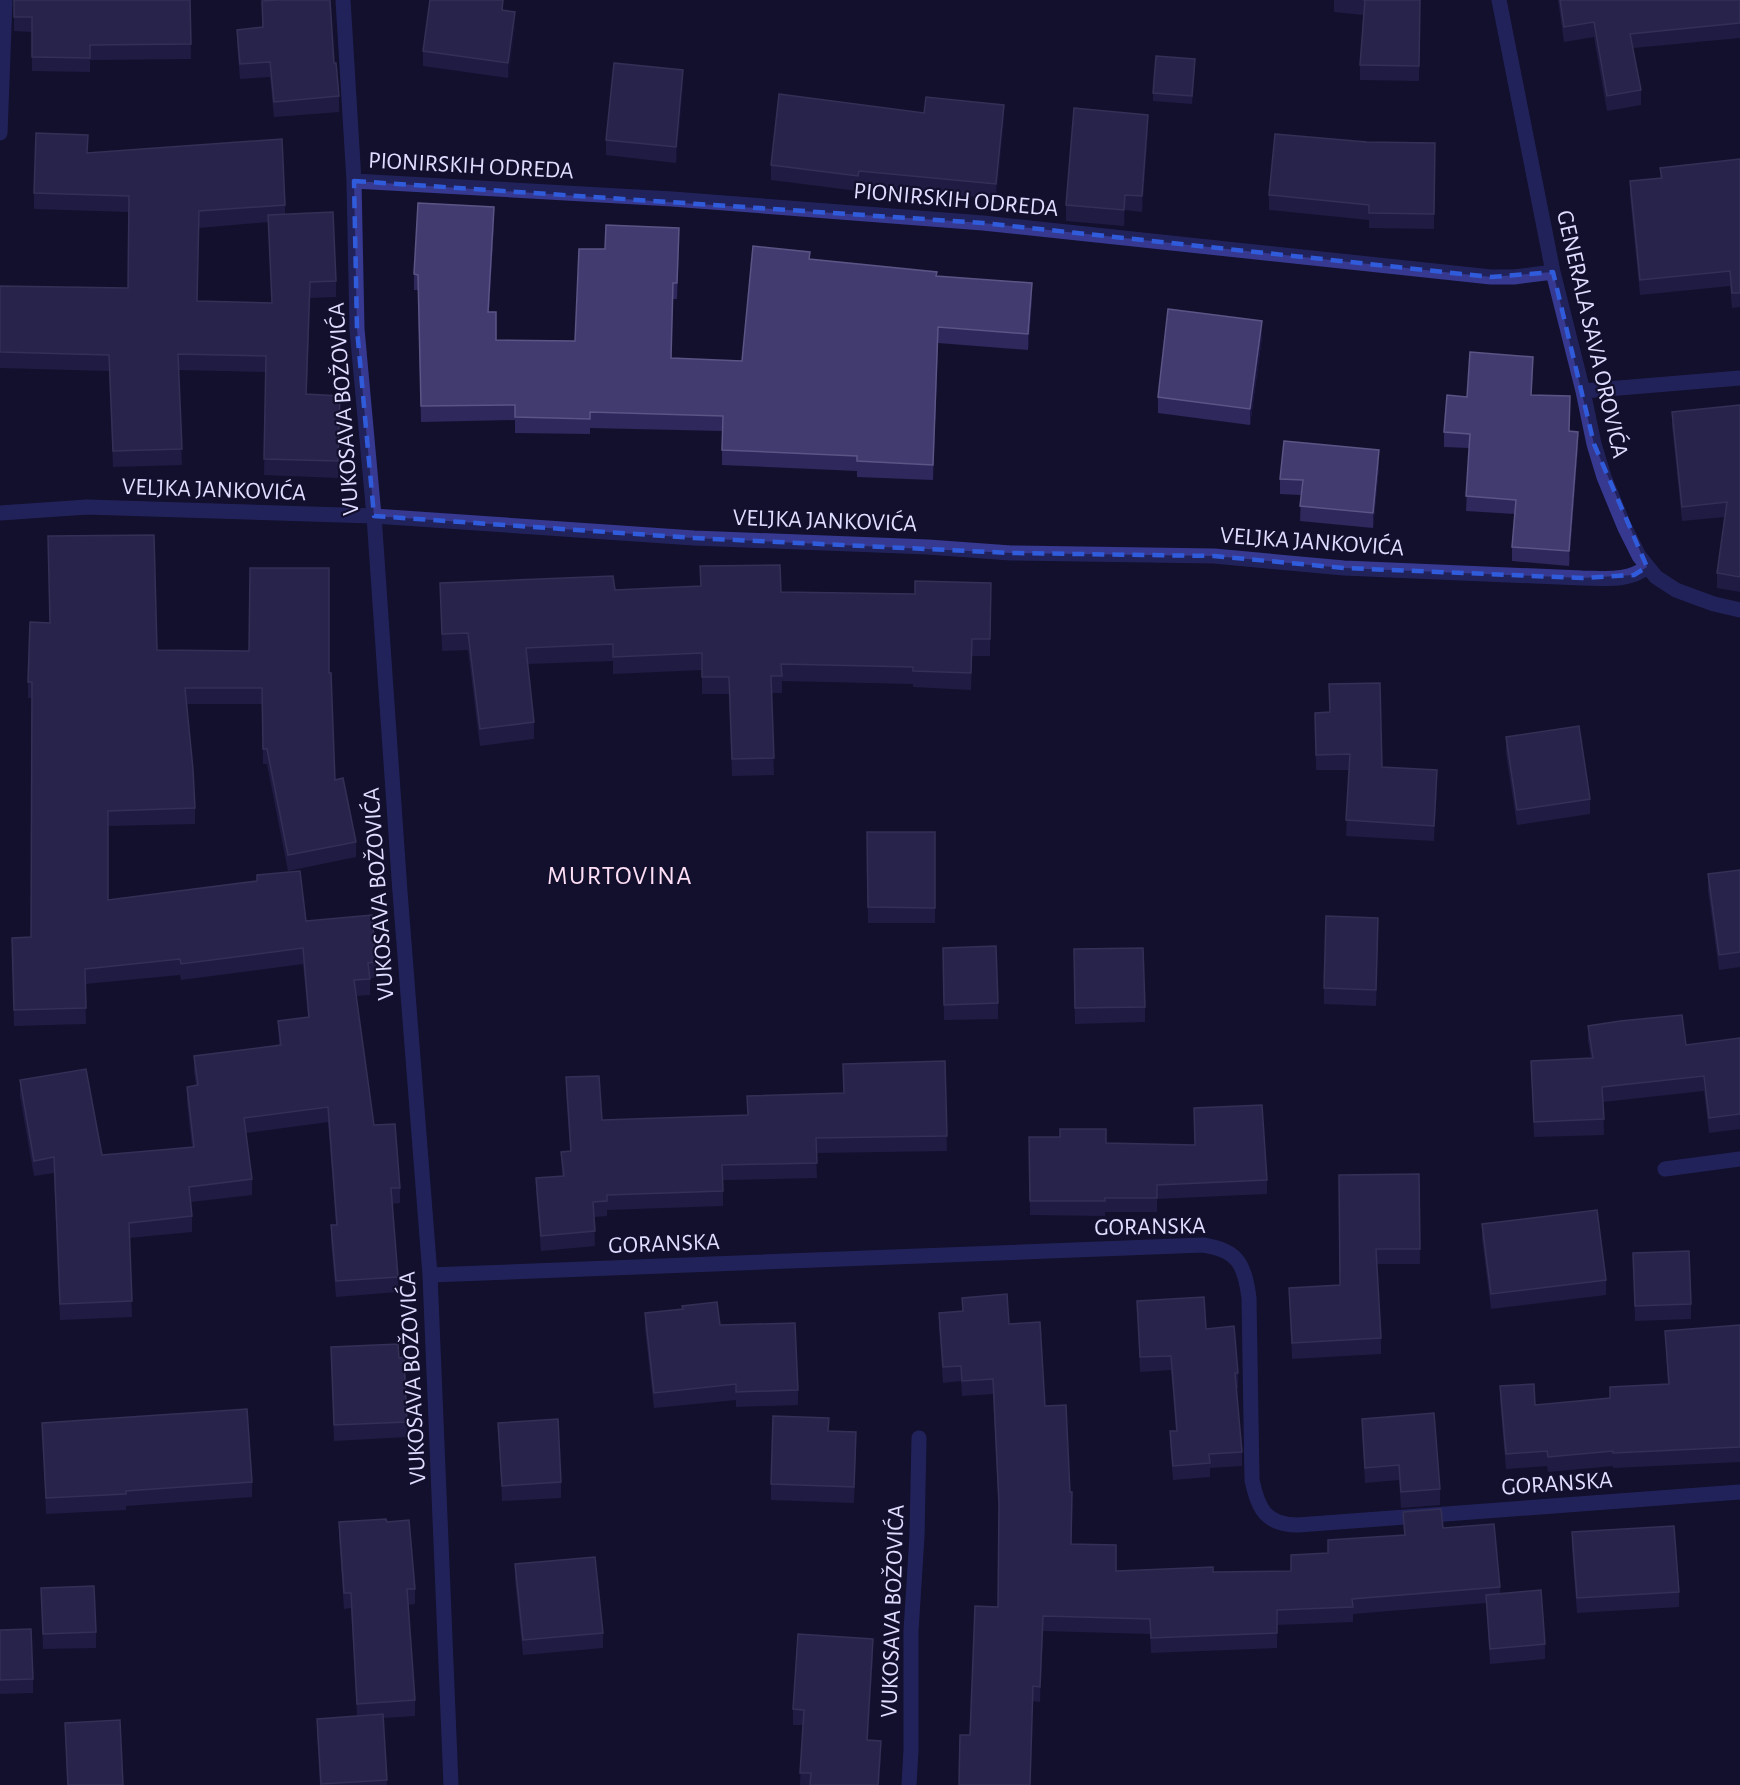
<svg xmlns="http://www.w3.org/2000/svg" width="1740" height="1785" font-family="'Alegreya Sans',sans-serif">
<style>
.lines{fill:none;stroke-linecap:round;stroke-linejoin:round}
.minor{stroke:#373991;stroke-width:15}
.wall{fill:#2f285d;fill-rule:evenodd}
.shaded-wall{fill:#1c1643}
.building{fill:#423b6f;stroke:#5b5485;stroke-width:1.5}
.marked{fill:none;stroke:#305cdc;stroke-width:4.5;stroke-dasharray:12 8;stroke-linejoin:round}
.labels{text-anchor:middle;stroke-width:4.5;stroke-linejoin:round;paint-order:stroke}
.street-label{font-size:24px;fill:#dfddff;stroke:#13102e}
.neighbourhood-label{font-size:26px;letter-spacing:1.5px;fill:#ffdff5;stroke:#13102e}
</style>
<rect width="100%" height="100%" fill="#13102e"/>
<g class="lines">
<path class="minor" d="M 343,0 L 354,181 L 357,329 L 374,516 L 400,892 L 430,1275 L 451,1785
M 1499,0 L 1553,272 L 1583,391 L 1594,444 L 1604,477 L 1625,528 L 1639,556 L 1656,577 L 1676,590 L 1692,596 L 1714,604 L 1740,610
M 0,133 L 5,0
M 354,181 L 672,199 L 983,223 L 1491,277 L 1514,277 L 1553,272
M 1583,391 L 1740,378
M 0,513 L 87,507 L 374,516 L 694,538 L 928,547 L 1011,553 L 1214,556 L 1344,568 L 1582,578 C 1604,578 1628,582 1647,567
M 1665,1169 L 1740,1159
M 430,1275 L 1203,1245 C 1238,1250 1245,1265 1249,1298 L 1252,1480 C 1258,1509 1266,1525 1298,1525 L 1740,1492
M 909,1785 L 911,1750 L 911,1631 L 917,1536 L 919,1438"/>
</g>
<path class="wall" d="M 14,0 L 190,0 L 191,59 L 90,60 L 90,72 L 32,71 L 32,32 L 14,31 Z
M 1334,0 L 1420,0 L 1419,81 L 1360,80 L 1360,65 L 1363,15 L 1334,12 Z
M 1558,0 L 1740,0 L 1740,38 L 1633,48 L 1641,90 L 1641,105 L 1607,111 L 1594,37 L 1564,42 Z
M 262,1 L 334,63 L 339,96 L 339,112 L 274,117 L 270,77 L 240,79 L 237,45 L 237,30 L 262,28 Z
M 503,10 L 515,26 L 508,78 L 423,66 L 423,51 Z
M 1195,67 L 1192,104 L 1153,101 L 1153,93 Z
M 683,86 L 676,163 L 606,155 L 606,140 Z
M 1004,120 L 996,199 L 859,186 L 858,191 L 771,180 L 771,165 Z
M 1148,130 L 1142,212 L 1125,210 L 1124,226 L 1066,221 L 1066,205 Z
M 1435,143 L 1434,229 L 1369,228 L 1369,220 L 1269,210 L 1269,195 Z
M 88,153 L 285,205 L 285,214 L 336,281 L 336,297 L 310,298 L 307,394 L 340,412 L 338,478 L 264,475 L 266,372 L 178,370 L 182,465 L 113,467 L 109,371 L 0,368 L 0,286 L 128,288 L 129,212 L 34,209 L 34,193 ZM 268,222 L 272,303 L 197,301 L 199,228 Z
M 1740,159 L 1740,307 L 1732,308 L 1730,286 L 1640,295 L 1630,196 L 1630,181 L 1660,178 L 1660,168 Z
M 494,222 L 489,312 L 496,340 L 575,341 L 605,249 L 679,244 L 677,299 L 673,299 L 671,358 L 742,361 L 810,259 L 937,276 L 1032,299 L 1028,350 L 938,343 L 933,480 L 857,477 L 857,471 L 722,465 L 722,431 L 590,428 L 590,434 L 515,433 L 515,420 L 421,422 L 418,290 L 414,290 L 414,274 Z
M 1262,337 L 1250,425 L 1158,413 L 1158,397 Z
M 1533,371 L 1531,395 L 1569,431 L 1578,446 L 1569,566 L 1512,561 L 1512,547 L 1515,514 L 1466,511 L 1469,448 L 1444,447 L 1444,432 L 1467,397 Z
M 1740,405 L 1740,592 L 1717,588 L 1717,573 L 1725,517 L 1682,521 L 1672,426 L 1672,412 Z
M 1379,466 L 1373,528 L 1300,521 L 1301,495 L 1280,494 L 1280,479 Z
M 440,583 L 615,590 L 915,594 L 991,583 L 990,656 L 972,656 L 971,690 L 913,687 L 913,684 L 782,681 L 782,693 L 771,693 L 774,775 L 732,776 L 729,694 L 702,694 L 702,670 L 613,674 L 613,661 L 528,664 L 534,722 L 534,739 L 480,746 L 468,650 L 442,651 Z
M 157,650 L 329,673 L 335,780 L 356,842 L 356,857 L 288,871 L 267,764 L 263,764 L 262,704 L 187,704 L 195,808 L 195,824 L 108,826 L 108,900 L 257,881 L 257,875 L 306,921 L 376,962 L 376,978 L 370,978 L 370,995 L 356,996 L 374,1125 L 400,1188 L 400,1203 L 392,1204 L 398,1277 L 398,1292 L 336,1297 L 331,1241 L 331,1225 L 336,1225 L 328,1122 L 246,1133 L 252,1179 L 252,1195 L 191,1202 L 192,1216 L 192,1232 L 129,1238 L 132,1317 L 60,1320 L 54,1173 L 34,1176 L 20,1096 L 20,1080 L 102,1155 L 192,1147 L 187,1102 L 187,1087 L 196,1085 L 194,1072 L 194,1056 L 279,1045 L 278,1021 L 308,1017 L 303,964 L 181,980 L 180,975 L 85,984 L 86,1024 L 14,1026 L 12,938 L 31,937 L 32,698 L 28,698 L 28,682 Z
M 1315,713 L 1382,767 L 1437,786 L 1434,841 L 1346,836 L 1349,770 L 1316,770 Z
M 1506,737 L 1590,799 L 1590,814 L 1517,825 L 1506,753 Z
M 867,832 L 935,832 L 935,923 L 868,923 Z
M 1740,870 L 1740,967 L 1719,970 L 1708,890 L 1708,874 Z
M 1378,934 L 1376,1006 L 1324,1004 L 1324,988 Z
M 943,948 L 998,1003 L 998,1019 L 944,1020 Z
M 1074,965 L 1145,1007 L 1145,1022 L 1075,1024 Z
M 1588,1026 L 1686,1045 L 1740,1038 L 1740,1129 L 1709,1133 L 1704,1091 L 1603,1102 L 1604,1135 L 1534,1137 L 1531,1061 L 1591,1058 L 1588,1041 Z
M 945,1061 L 947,1151 L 816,1153 L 817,1178 L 723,1180 L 723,1206 L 607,1210 L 607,1216 L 594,1217 L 595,1246 L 541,1251 L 536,1192 L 536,1178 L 562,1176 L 561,1152 L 570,1151 L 566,1092 L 566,1077 L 602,1120 L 748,1115 L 844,1093 Z
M 1194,1108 L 1267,1180 L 1267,1194 L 1157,1199 L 1157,1212 L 1105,1212 L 1105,1216 L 1030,1215 L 1029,1137 L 1106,1143 L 1195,1145 Z
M 1419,1174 L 1420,1264 L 1377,1264 L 1381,1338 L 1381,1354 L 1292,1359 L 1289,1288 L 1340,1285 Z
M 1482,1224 L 1606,1280 L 1606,1295 L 1491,1309 L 1482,1239 Z
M 1633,1253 L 1691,1304 L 1691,1319 L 1635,1321 Z
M 962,1298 L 1009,1324 L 1045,1406 L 1072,1544 L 1116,1571 L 1213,1572 L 1291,1571 L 1291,1555 L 1328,1553 L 1328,1540 L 1404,1535 L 1403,1512 L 1443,1528 L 1500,1587 L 1500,1594 L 1545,1644 L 1545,1659 L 1490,1664 L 1486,1603 L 1353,1614 L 1353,1622 L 1277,1625 L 1277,1648 L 1151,1653 L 1150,1634 L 1043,1631 L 1040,1702 L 1033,1701 L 970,1735 L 998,1607 L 999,1516 L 993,1394 L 962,1396 L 961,1381 L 943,1383 L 939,1328 L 939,1313 L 962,1311 Z
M 1137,1301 L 1206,1329 L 1238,1373 L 1238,1388 L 1236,1388 L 1242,1452 L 1242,1466 L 1210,1468 L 1210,1477 L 1173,1480 L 1170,1445 L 1170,1431 L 1176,1431 L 1171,1370 L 1140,1372 Z
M 682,1306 L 720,1325 L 798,1390 L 798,1405 L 736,1407 L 736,1400 L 654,1408 L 645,1329 L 645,1313 L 682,1310 Z
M 1740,1325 L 1740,1462 L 1613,1468 L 1613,1466 L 1548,1472 L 1547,1466 L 1506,1469 L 1500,1401 L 1500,1386 L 1535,1405 L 1610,1398 L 1610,1387 L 1668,1384 L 1665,1331 Z
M 331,1347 L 399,1358 L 407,1422 L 407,1437 L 334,1441 Z
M 1362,1419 L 1440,1489 L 1440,1505 L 1401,1508 L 1399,1480 L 1365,1483 L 1362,1434 Z
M 42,1423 L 252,1482 L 252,1497 L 126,1506 L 126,1510 L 46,1514 Z
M 498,1423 L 561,1482 L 561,1498 L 502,1501 Z
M 829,1431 L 856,1447 L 854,1503 L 771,1500 L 771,1484 Z
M 339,1522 L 415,1589 L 415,1604 L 408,1605 L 415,1700 L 415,1716 L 383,1718 L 387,1785 L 320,1785 L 317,1734 L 317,1719 L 357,1716 L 351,1608 L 344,1609 L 339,1537 Z
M 1572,1532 L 1679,1592 L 1679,1607 L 1577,1613 L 1572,1548 Z
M 515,1564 L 603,1633 L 603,1648 L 523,1655 L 515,1580 Z
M 41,1588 L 96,1632 L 96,1648 L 43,1649 Z
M 0,1630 L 33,1679 L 33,1693 L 0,1694 Z
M 873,1655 L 868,1740 L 881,1756 L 879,1785 L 800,1785 L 803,1725 L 793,1725 L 793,1709 Z
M 65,1723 L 123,1785 L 67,1785 Z"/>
<path class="shaded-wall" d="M 515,12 L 515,26 L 508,78 L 508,63 Z
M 683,70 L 683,86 L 676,163 L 676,147 Z
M 1004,105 L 1004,120 L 996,199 L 996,184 Z
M 1148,115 L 1148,130 L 1142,212 L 1142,196 Z
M 1125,195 L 1125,210 L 1124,226 L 1124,210 Z
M 494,207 L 494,222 L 488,328 L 488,312 Z
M 679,228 L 679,244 L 677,299 L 677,283 Z
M 1032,283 L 1032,299 L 1028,350 L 1028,334 Z
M 1262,321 L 1262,337 L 1250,425 L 1250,409 Z
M 938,327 L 938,343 L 933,480 L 933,465 Z
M 1533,357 L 1533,371 L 1531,409 L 1531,395 Z
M 1578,432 L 1578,446 L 1569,566 L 1569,551 Z
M 1379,450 L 1379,466 L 1373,528 L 1373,513 Z
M 1437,770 L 1437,786 L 1434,841 L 1434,826 Z
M 1043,1616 L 1043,1631 L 1040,1702 L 1040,1687 Z
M 873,1639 L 873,1655 L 867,1755 L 867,1740 Z
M 881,1741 L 879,1785 L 878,1785 Z"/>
<path class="building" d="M 14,0 L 190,0 L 191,44 L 90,45 L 90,58 L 32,57 L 32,17 L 14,17 Z
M 278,0 L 330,0 L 334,63 L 336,63 L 339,96 L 274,102 L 270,62 L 240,64 L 237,30 L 263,27 L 262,1 Z
M 430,0 L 503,0 L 502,10 L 515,12 L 508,63 L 423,51 Z
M 1363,0 L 1420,0 L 1419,66 L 1360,65 L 1365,0 Z
M 1560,0 L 1740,0 L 1740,23 L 1630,34 L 1641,90 L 1607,96 L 1594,22 L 1564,27 Z
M 1156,56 L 1195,59 L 1192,96 L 1153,93 Z
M 614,63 L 683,70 L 676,147 L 606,140 Z
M 779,94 L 924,113 L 926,97 L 1004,105 L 996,184 L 859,171 L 858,176 L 771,165 Z
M 1074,108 L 1148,115 L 1142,196 L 1125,195 L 1124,210 L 1066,205 Z
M 36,133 L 88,135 L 87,153 L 282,139 L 285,205 L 199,211 L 197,301 L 272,303 L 268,215 L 333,212 L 336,281 L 310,282 L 306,394 L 340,396 L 338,461 L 264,459 L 266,356 L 178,354 L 182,449 L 113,451 L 109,355 L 0,352 L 0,286 L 128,288 L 129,196 L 34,193 Z
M 1275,134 L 1367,142 L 1435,143 L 1434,214 L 1369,213 L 1369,205 L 1269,195 Z
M 1740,159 L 1740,293 L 1732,293 L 1730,271 L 1640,280 L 1630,181 L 1662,178 L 1660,168 Z
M 418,203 L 494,207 L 488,312 L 496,312 L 496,340 L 575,341 L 579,249 L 605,249 L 606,225 L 679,228 L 677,283 L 673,283 L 671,358 L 742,361 L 753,246 L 810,252 L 809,259 L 937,272 L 936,276 L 1032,283 L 1028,334 L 938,327 L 933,465 L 857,461 L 857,456 L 722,450 L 723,416 L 590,412 L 590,419 L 515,417 L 515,405 L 421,406 L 418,275 L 414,274 Z
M 1168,309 L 1262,321 L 1250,409 L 1158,397 Z
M 1470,352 L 1533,357 L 1531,395 L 1570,396 L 1569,431 L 1578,432 L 1569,551 L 1512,547 L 1516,500 L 1466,496 L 1470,434 L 1444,432 L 1447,395 L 1467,397 Z
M 1740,405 L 1740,577 L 1717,573 L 1727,502 L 1682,507 L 1672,412 Z
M 1284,441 L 1379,450 L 1373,513 L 1300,506 L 1303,480 L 1280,479 Z
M 154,535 L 157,650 L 249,651 L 250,568 L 329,568 L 329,673 L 331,673 L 335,780 L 343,778 L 356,842 L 288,855 L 267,749 L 263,749 L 262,688 L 185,688 L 193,769 L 195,808 L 108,811 L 108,900 L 257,881 L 257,875 L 300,871 L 306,921 L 372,915 L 376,962 L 368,963 L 370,979 L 354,980 L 374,1125 L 395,1124 L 400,1188 L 391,1188 L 398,1277 L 336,1281 L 331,1225 L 337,1225 L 328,1107 L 244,1118 L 252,1179 L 189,1187 L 192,1216 L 129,1223 L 132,1301 L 60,1304 L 54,1157 L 34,1161 L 20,1080 L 86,1069 L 102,1155 L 194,1147 L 187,1087 L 198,1085 L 194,1056 L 281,1045 L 278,1021 L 309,1017 L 303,948 L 181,964 L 180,959 L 85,969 L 86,1008 L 14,1010 L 12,938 L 31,937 L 32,682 L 28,682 L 30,622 L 50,623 L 48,536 Z
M 780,565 L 781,592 L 915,594 L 915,581 L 991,583 L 990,639 L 972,639 L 971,673 L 913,671 L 913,667 L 781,664 L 782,676 L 771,676 L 774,758 L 732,759 L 729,677 L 702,677 L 702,653 L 613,657 L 613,644 L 526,648 L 534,722 L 480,729 L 468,633 L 442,634 L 440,583 L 613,576 L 615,590 L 701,586 L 700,566 Z
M 1380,683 L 1382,767 L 1437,770 L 1434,826 L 1346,820 L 1350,754 L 1316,755 L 1315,713 L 1330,712 L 1329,684 Z
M 1579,726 L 1590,799 L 1517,810 L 1506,737 Z
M 867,832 L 935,832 L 935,908 L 868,907 Z
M 1740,870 L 1740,952 L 1719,955 L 1708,874 Z
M 1326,916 L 1378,918 L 1376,990 L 1324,988 Z
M 996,946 L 998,1003 L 944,1005 L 943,948 Z
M 1143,948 L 1145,1007 L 1075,1008 L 1074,949 Z
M 1682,1015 L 1686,1045 L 1740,1038 L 1740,1114 L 1709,1118 L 1704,1076 L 1602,1087 L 1604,1119 L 1534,1122 L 1531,1061 L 1593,1058 L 1588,1026 L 1620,1021 Z
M 945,1061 L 947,1136 L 816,1138 L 817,1163 L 722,1165 L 723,1191 L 607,1195 L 607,1201 L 593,1202 L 595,1231 L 541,1236 L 536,1178 L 564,1176 L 561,1152 L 571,1151 L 566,1077 L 599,1076 L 602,1120 L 748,1115 L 747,1096 L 844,1093 L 843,1064 Z
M 1262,1105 L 1267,1180 L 1157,1185 L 1157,1198 L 1105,1198 L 1105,1201 L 1030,1201 L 1029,1137 L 1060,1137 L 1060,1129 L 1106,1129 L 1106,1143 L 1195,1145 L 1194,1108 Z
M 1419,1174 L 1420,1249 L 1376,1249 L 1381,1338 L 1292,1343 L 1289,1288 L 1340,1285 L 1339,1175 Z
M 1597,1210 L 1606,1280 L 1491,1294 L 1482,1224 Z
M 1689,1251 L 1691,1304 L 1635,1306 L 1633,1253 Z
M 1007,1294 L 1009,1324 L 1040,1322 L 1045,1406 L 1066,1405 L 1070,1492 L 1072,1492 L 1071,1544 L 1116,1545 L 1116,1571 L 1213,1567 L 1213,1572 L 1291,1571 L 1291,1555 L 1328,1553 L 1328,1540 L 1405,1535 L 1403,1512 L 1441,1509 L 1443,1528 L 1494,1524 L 1500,1587 L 1352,1599 L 1353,1607 L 1277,1610 L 1277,1633 L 1151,1638 L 1150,1619 L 1043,1616 L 1040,1687 L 1033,1686 L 1030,1785 L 959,1785 L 960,1735 L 970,1735 L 975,1606 L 998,1607 L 999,1504 L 993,1379 L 962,1381 L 961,1366 L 943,1367 L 939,1313 L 963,1311 L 962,1298 Z
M 1204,1297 L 1206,1329 L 1234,1326 L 1238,1373 L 1235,1373 L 1242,1452 L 1209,1454 L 1210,1463 L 1173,1466 L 1170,1431 L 1177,1431 L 1171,1356 L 1140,1357 L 1137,1301 Z
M 717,1302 L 720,1325 L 795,1323 L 798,1390 L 736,1392 L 736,1384 L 654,1393 L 645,1313 L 683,1309 L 682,1306 Z
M 1740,1325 L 1740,1447 L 1613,1453 L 1613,1451 L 1548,1457 L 1547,1451 L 1506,1454 L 1500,1386 L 1534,1384 L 1535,1405 L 1610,1398 L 1610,1387 L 1669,1384 L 1665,1331 Z
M 398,1344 L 399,1358 L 404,1357 L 407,1422 L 334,1425 L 331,1347 Z
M 247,1409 L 252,1482 L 126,1491 L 126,1494 L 46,1498 L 42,1423 Z
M 1434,1413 L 1440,1489 L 1401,1492 L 1399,1465 L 1365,1468 L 1362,1419 Z
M 773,1416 L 829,1418 L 828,1431 L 856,1432 L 854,1487 L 771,1484 Z
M 558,1419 L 561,1482 L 502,1486 L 498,1423 Z
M 386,1519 L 387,1522 L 409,1520 L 415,1589 L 407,1589 L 415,1700 L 357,1704 L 351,1593 L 344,1593 L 339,1522 Z
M 1674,1526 L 1679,1592 L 1577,1598 L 1572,1532 Z
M 595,1557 L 603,1633 L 523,1640 L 515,1564 Z
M 94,1586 L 96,1632 L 43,1634 L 41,1588 Z
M 1541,1590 L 1545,1644 L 1490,1649 L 1486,1595 Z
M 31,1629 L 33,1679 L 0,1680 L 0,1630 Z
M 798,1634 L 873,1639 L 867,1740 L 881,1741 L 878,1785 L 810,1785 L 811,1773 L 800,1773 L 804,1710 L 793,1709 Z
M 383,1714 L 387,1780 L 321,1784 L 317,1719 Z
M 120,1720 L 123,1785 L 68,1785 L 65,1723 Z"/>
<path d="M0 0H1740V1785H0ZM 354,181 L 983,223 L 1491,277 L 1553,272 L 1594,444 L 1647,567 L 1634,575 L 1582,578 L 1344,568 L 1214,556 L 1011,553 L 694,538 L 374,516 L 357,329 Z" fill="#13102e" fill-opacity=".55" fill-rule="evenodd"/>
<path class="marked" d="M 354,181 L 983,223 L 1491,277 L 1553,272 L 1594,444 L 1647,567 L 1634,575 L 1582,578 L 1344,568 L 1214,556 L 1011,553 L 694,538 L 374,516 L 357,329 Z"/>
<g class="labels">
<g class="street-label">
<text transform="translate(471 165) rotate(3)" y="8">PIONIRSKIH ODREDA</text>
<text transform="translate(956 199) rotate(5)" y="8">PIONIRSKIH ODREDA</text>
<text transform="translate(1593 334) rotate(77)" y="8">GENERALA SAVA OROVIĆA</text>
<text transform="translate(343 409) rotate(-94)" y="8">VUKOSAVA BOŽOVIĆA</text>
<text transform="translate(214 489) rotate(2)" y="8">VELJKA JANKOVIĆA</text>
<text transform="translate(825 520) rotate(2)" y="8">VELJKA JANKOVIĆA</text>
<text transform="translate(1312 541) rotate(4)" y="8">VELJKA JANKOVIĆA</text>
<text transform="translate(378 894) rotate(-94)" y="8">VUKOSAVA BOŽOVIĆA</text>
<text transform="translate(1150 1226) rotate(-1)" y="8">GORANSKA</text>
<text transform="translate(664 1243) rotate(-2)" y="8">GORANSKA</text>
<text transform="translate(412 1378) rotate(-93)" y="8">VUKOSAVA BOŽOVIĆA</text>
<text transform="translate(1557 1483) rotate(-4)" y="8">GORANSKA</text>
<text transform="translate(892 1611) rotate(-88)" y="8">VUKOSAVA BOŽOVIĆA</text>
</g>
<g class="neighbourhood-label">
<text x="620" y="884">MURTOVINA</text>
</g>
</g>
</svg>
